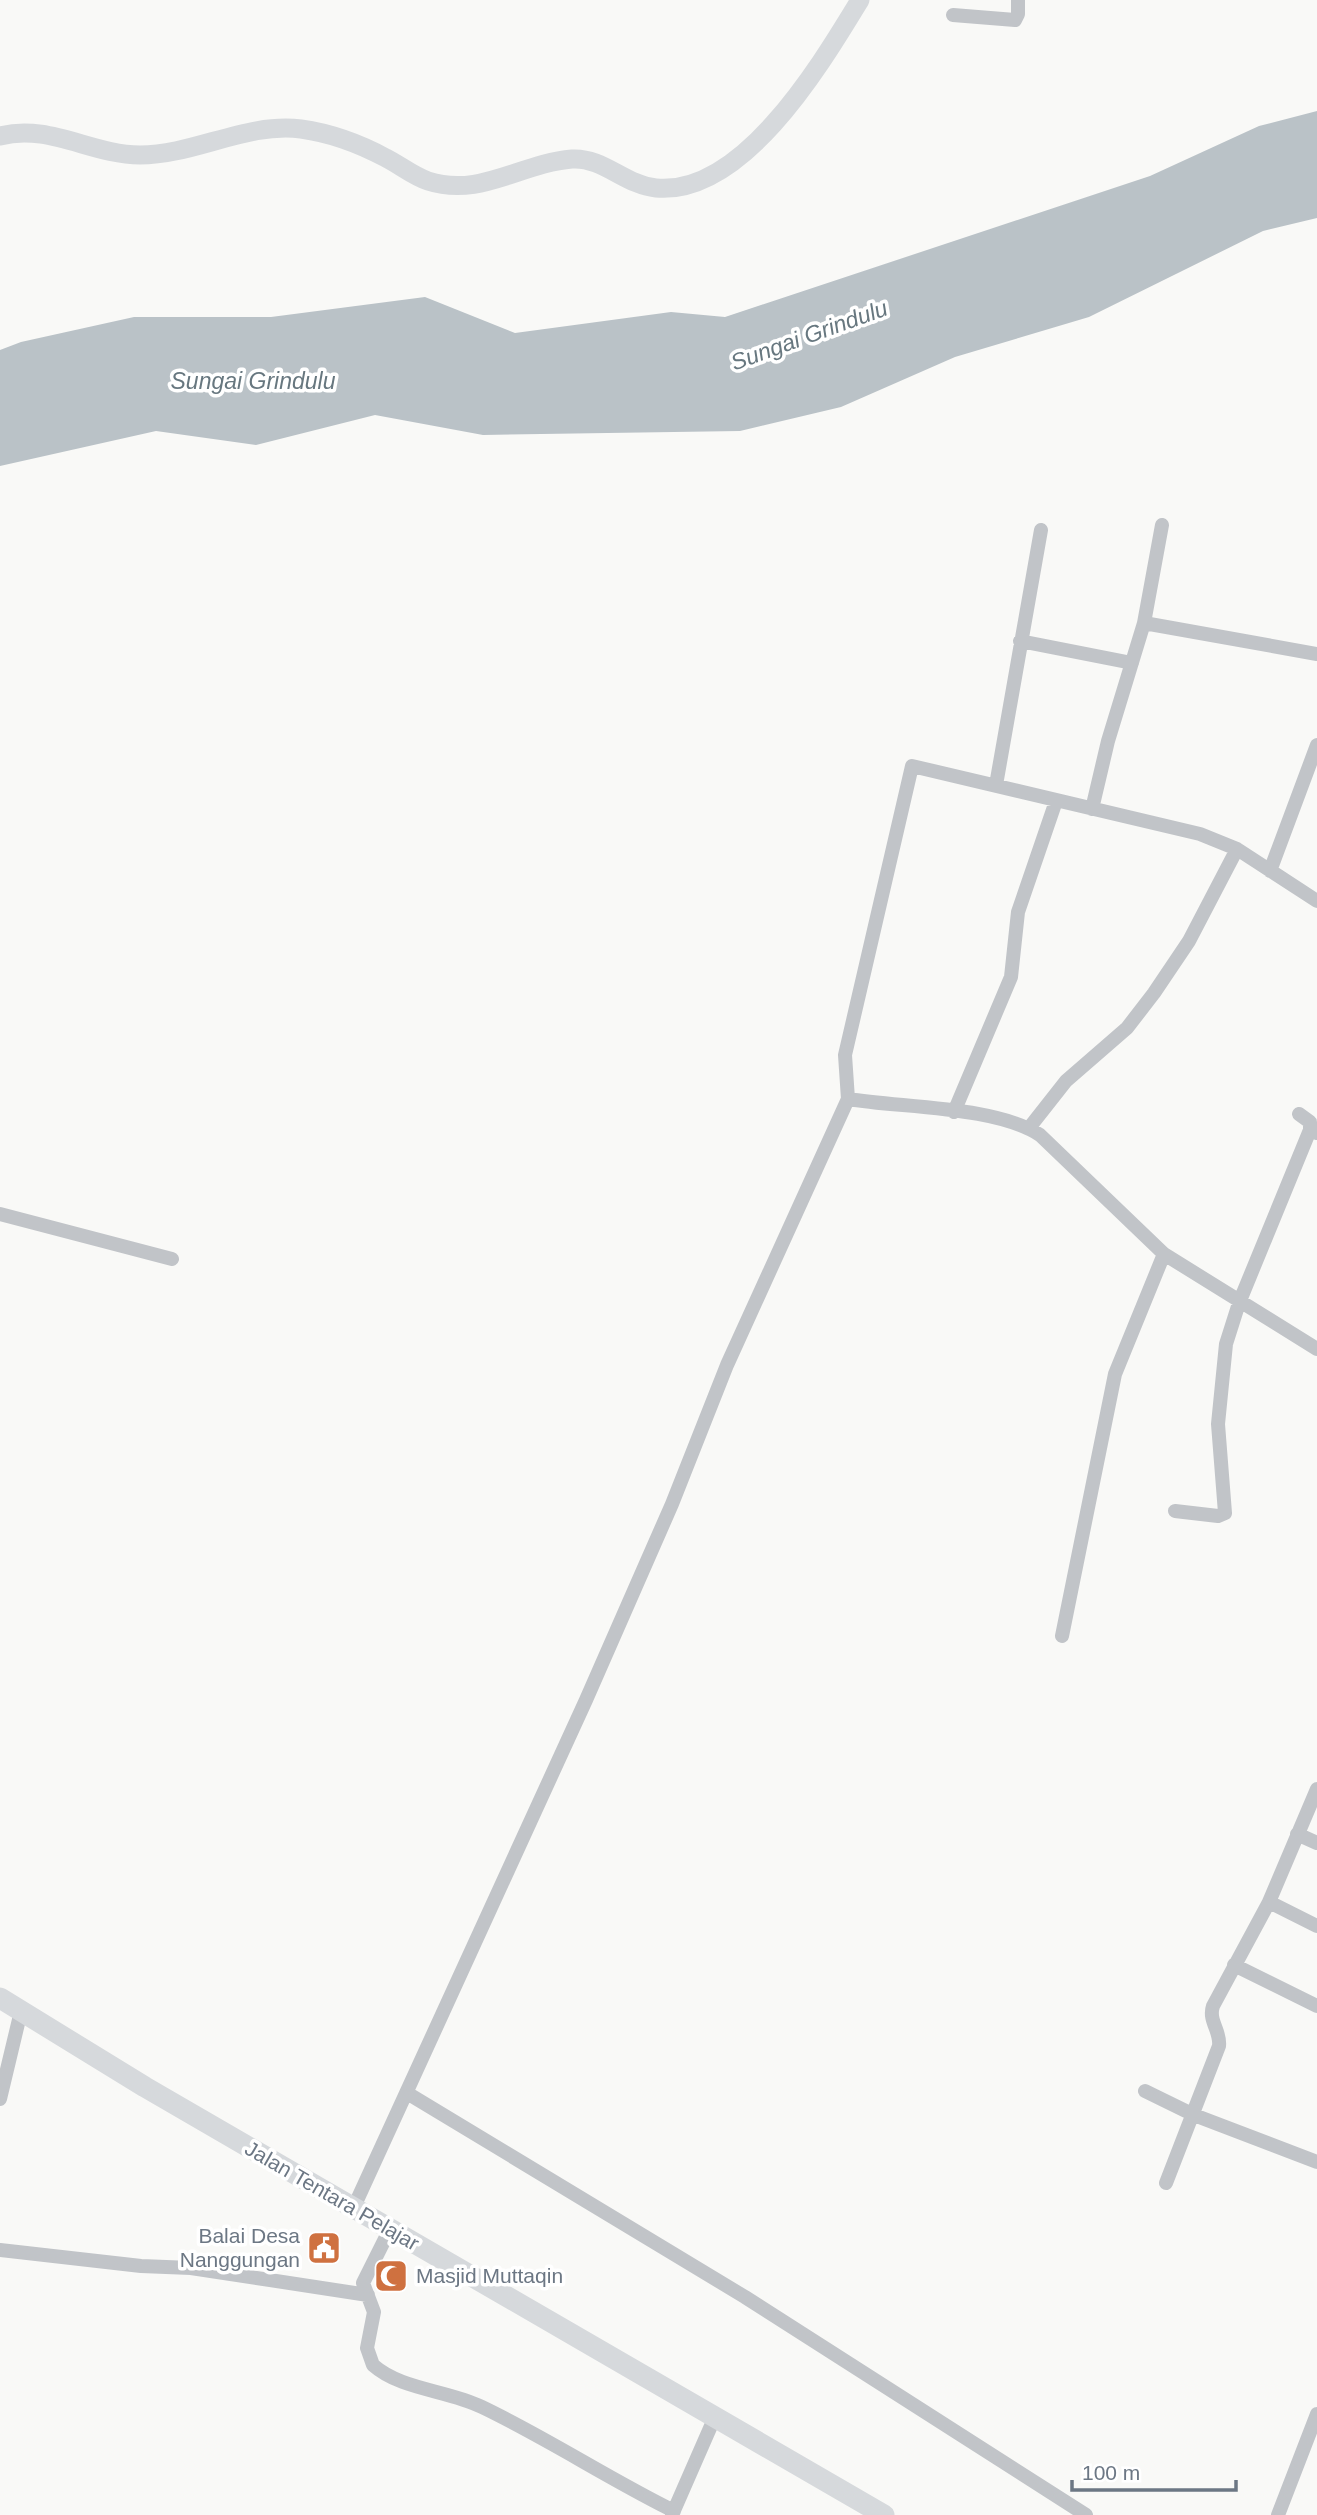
<svg xmlns="http://www.w3.org/2000/svg" width="1317" height="2515" font-family="Helvetica,sans-serif">
<style>
.water{fill:#bac2c7}
.lines{fill:none;stroke-linecap:round;stroke-linejoin:round}
.street{stroke:#c1c4c8;stroke-width:14}
.secondary{stroke:#d6d9dc;stroke-width:19}
.primary{stroke:#d6d9dc;stroke-width:21}
.labels{text-anchor:middle;stroke-width:7;stroke-linejoin:round;paint-order:stroke}
.street-label{font-size:21px;fill:#6c7784;stroke:#fff}
.poi-label{font-size:21px;fill:#6c7784;stroke:#fff;text-anchor:end}
.water-label{font-size:23px;font-style:italic;fill:#67777f;stroke:#fff}
</style>
<rect width="100%" height="100%" fill="#f9f9f7"/>
<path class="water" d="M 1317,111 L 1317,218 L 1263,231 L 1089,317 L 955,357 L 841,407 L 740,431 L 483,435 L 375,415 L 256,445 L 156,431 L 0,466 L 0,350 L 21,342 L 134,317 L 271,317 L 425,297 L 515,333 L 671,312 L 725,317 L 1150,176 L 1259,126 Z"/>
<g class="lines">
<path class="street" d="M 953,15 L 1015,20 L 1018,14 L 1018,0
M 1144,623 L 1317,654
M 1020,641 L 1132,663
M 996,785 L 1041,530
M 1092,809 L 1108,741 L 1144,623 L 1162,525
M 1270,871 L 1317,745
M 848,1099 C 903,1108 995,1106 1040,1135 L 1164,1254 L 1317,1349
M 954,1112 L 1011,977 L 1018,912 L 1056,801
M 1299,1114 L 1310,1122 L 1310,1130
M 1029,1128 L 1066,1081 L 1127,1028 L 1154,993 L 1189,941 L 1237,849
M 0,1214 L 172,1259
M 1175,1511 L 1218,1516 L 1225,1513 L 1218,1424 L 1226,1344 L 1239,1303 L 1310,1130 L 1317,1133
M 1062,1636 L 1115,1374 L 1164,1254
M 1297,1834 L 1317,1843
M 1269,1902 L 1317,1926
M 1234,1965 L 1317,2006
M 1145,2091 L 1194,2115 L 1317,2162
M 407,2093 L 745,2297 L 1086,2515
M 0,2099 L 21,2011
M 1166,2183 L 1219,2046 C 1221,2031 1208,2021 1213,2006 L 1269,1902 L 1317,1789
M 353,2209 L 586,1700 L 672,1504 L 727,1365 L 848,1099 L 845,1055 L 912,766 L 1200,834 L 1237,849 L 1317,901
M 390,2229 L 363,2283 L 374,2312 L 367,2348 L 373,2365 C 401,2390 448,2390 482,2407 C 547,2438 609,2479 674,2511
M 0,2250 L 141,2266 L 191,2268 L 368,2295
M 672,2515 L 714,2419
M 1278,2515 L 1317,2414"/>
<path class="secondary" d="M 0,136 C 48,123 92,155 140,155 C 194,155 247,122 301,129 C 330,133 360,144 386,158 C 400,165 413,176 428,181 C 480,198 521,163 572,159 C 603,157 625,185 656,188 C 743,196 821,64 860,0"/>
<path class="primary" d="M 0,1998 L 145,2087 L 884,2515"/>
</g>
<defs>
<symbol id="civic-square" viewBox="-11 -11 22 22"><rect x="-9" y="-9" width="18" height="18" rx="4" fill="#cf7140" stroke="#fff"/><path d="M-.6-6.5H3V-4.5H.6V-3L4-1V1h2V6H-6V1h2V-1L-.6-3ZM-1.2 2.5V6h2.4V2.5Z" fill="#fff"/></symbol>
<symbol id="mosque-square" viewBox="-11 -11 22 22"><rect x="-9" y="-9" width="18" height="18" rx="4" fill="#cf7140" stroke="#fff"/><path d="M3.5-4.9A6 6 0 1 0 3.5 4.9A5 5 0 1 1 3.5-4.9Z" fill="#fff"/></symbol>
</defs>
<g fill-rule="evenodd">
<use href="#civic-square" x="305" y="2229" width="38" height="38"/>
<use href="#mosque-square" x="372" y="2257" width="38" height="38"/>
</g>
<g class="labels">
<g class="street-label">
<text transform="translate(332 2196) rotate(30)" y="7">Jalan Tentara Pelajar</text>
</g>
<g class="poi-label">
<text x="300" y="2243">Balai Desa<tspan x="300" dy="24">Nanggungan</tspan></text>
<text x="416" y="2283" text-anchor="start">Masjid Muttaqin</text>
</g>
<g class="water-label">
<text transform="translate(809 335) rotate(-20)" y="8">Sungai Grindulu</text>
<text x="253" y="389">Sungai Grindulu</text>
</g>
</g>
<path d="M1072 2480v10h164v-10" fill="none" stroke="#6c7784" stroke-width="3.5"/>
<text x="1082" y="2480" font-size="21" fill="#6c7784" stroke="#ffffff" stroke-width="5" paint-order="stroke">100 m</text>
</svg>
